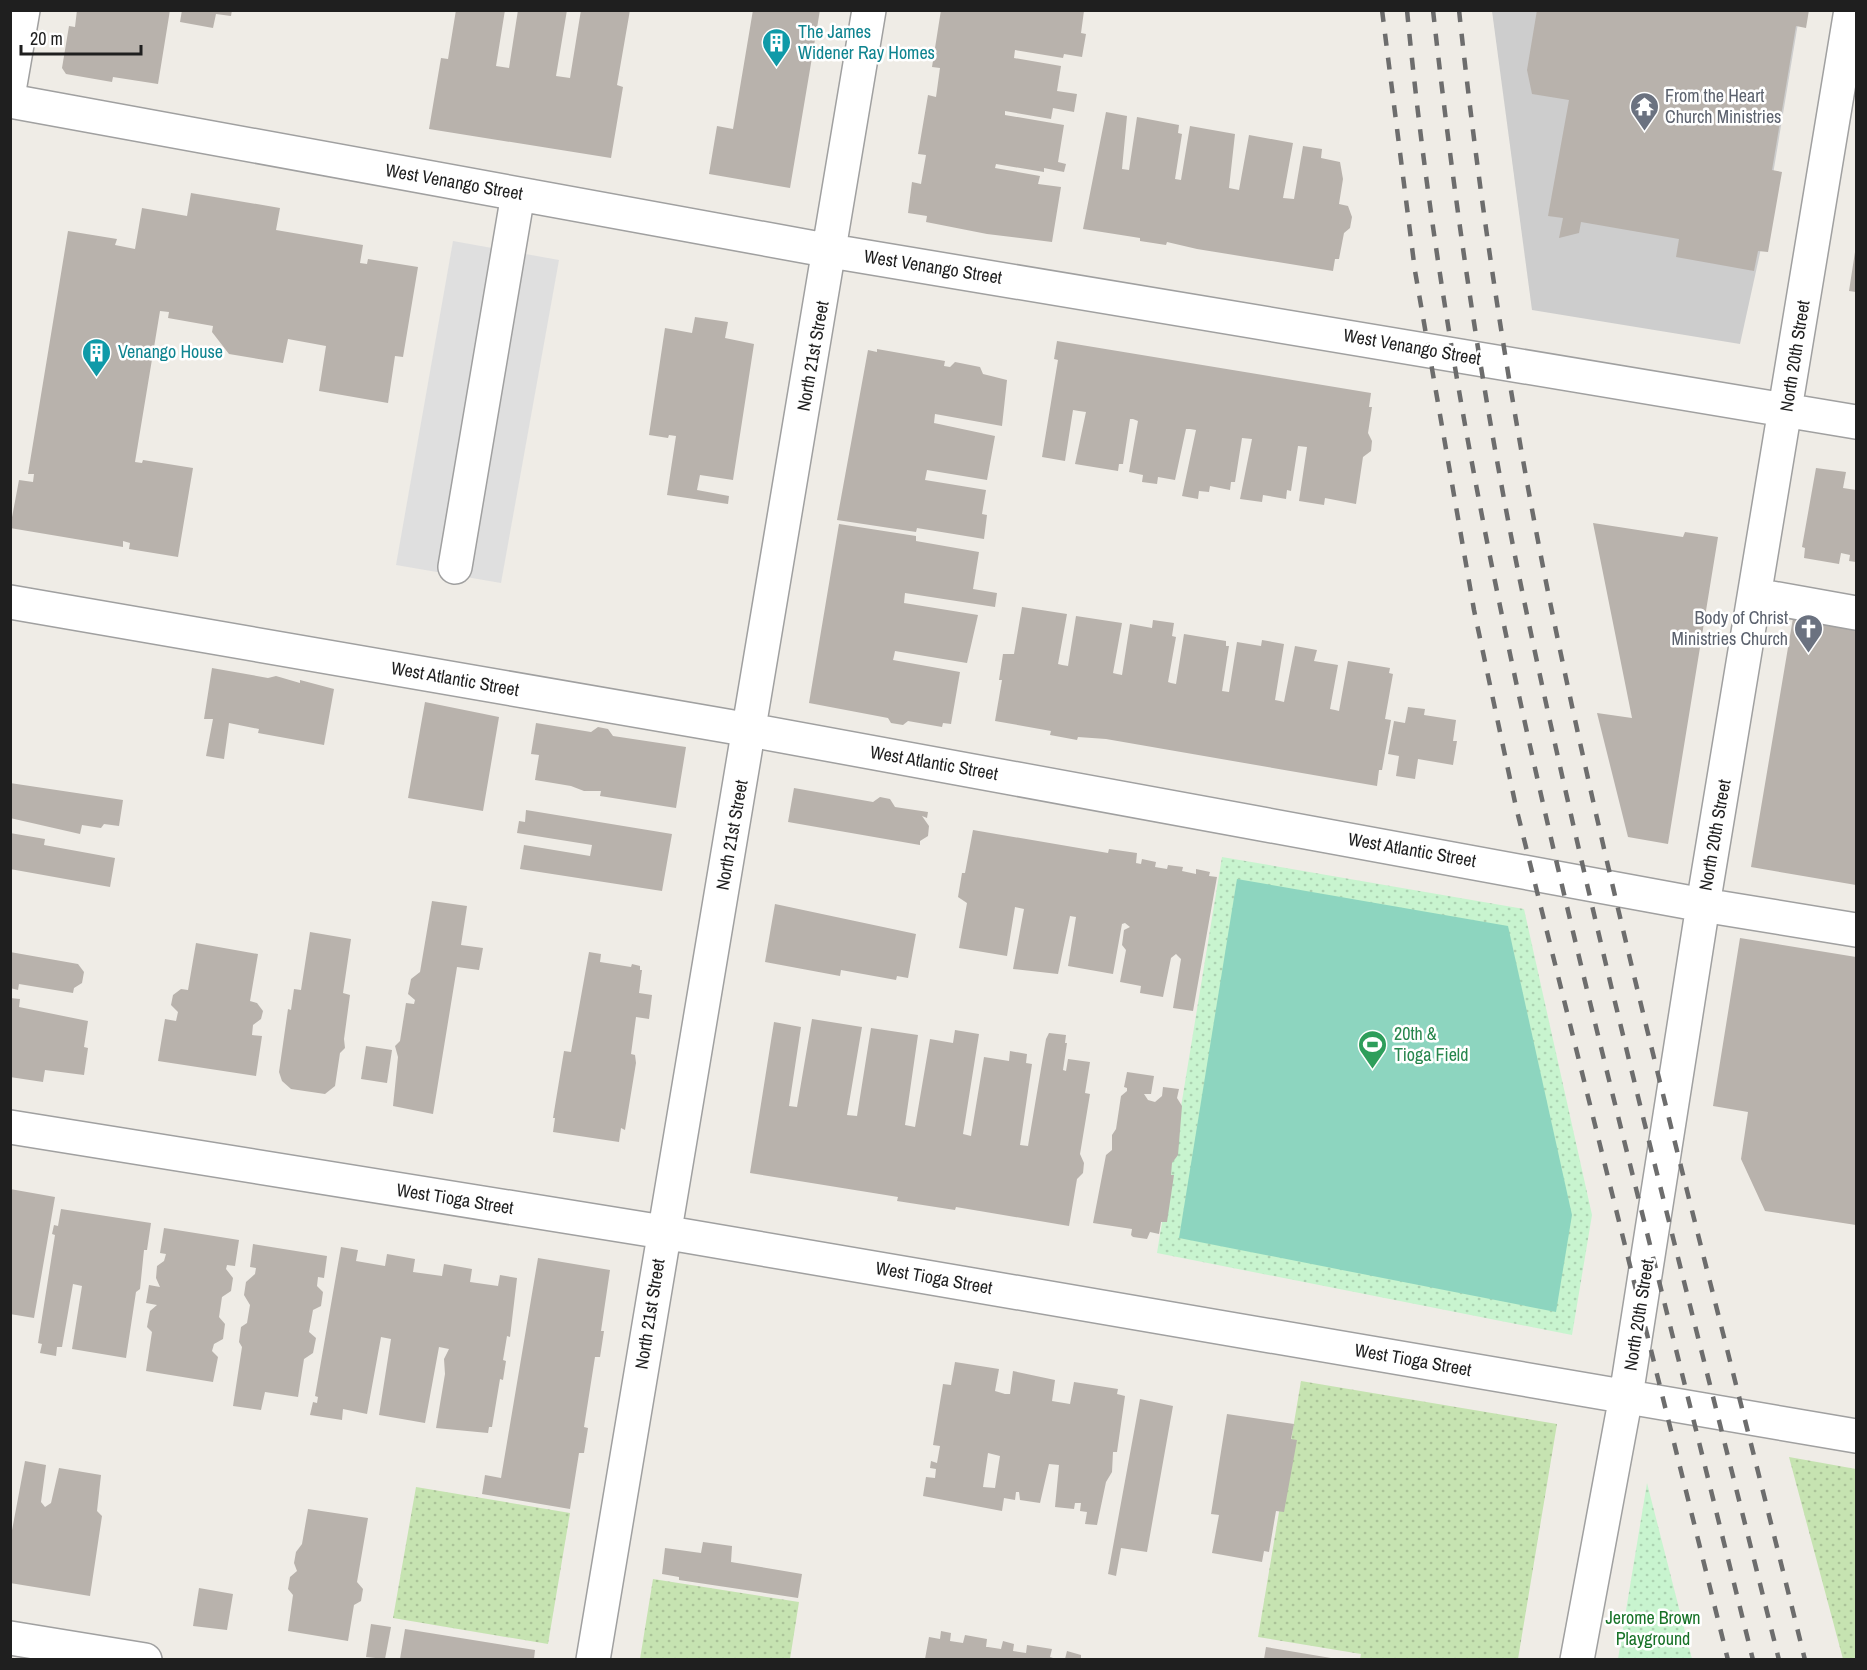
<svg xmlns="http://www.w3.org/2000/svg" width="1867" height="1670" font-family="'Archivo Narrow',sans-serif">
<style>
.religious{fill:#cdcdcd}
.grass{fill:url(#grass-dots)}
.park{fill:url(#park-dots)}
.pitch{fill:#8dd5bf}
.parking{fill:#dfdfdf}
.building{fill:#b8b2ac;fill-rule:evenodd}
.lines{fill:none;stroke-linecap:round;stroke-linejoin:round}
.minor-casing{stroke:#a0a0a0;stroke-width:36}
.minor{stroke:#fff;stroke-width:33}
.rail{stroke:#6d6d6d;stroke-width:4.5;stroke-dasharray:12 12;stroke-linecap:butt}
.labels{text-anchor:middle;stroke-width:5;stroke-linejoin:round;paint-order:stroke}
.culture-label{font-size:18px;fill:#0d838f;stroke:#fff;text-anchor:start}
.worship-label{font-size:18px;fill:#5b616d;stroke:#fff;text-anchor:start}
.street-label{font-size:18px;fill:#1f1f1f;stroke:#fff}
.leisure-label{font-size:18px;fill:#27864d;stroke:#fff;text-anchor:start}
.park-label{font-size:18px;fill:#177227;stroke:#fff}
</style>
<defs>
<pattern id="grass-dots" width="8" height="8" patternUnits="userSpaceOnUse" patternTransform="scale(1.5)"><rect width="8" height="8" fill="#c6e3b1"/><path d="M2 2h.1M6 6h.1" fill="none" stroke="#aac298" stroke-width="1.8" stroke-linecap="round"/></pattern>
<pattern id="park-dots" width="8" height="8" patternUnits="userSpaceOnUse" patternTransform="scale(1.5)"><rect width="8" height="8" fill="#c8f4cf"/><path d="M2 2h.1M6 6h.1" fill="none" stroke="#abd1b1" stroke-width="1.8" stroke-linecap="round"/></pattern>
</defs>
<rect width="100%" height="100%" fill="#efece6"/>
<path class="religious" d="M 1492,11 L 1800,11 L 1760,253 L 1740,344 L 1532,310 Z"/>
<path class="grass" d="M 1301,1381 L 1557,1424 L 1518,1659 L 1360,1659 L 1361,1654 L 1258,1637 Z
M 1789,1457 L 1856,1469 L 1856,1659 L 1843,1659 Z
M 416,1487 L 570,1513 L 548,1644 L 393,1618 Z
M 653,1579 L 799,1602 L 790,1659 L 640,1659 Z"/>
<path class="park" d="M 1222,857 L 1524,909 L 1592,1215 L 1572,1335 L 1157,1253 Z
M 1647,1483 L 1692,1659 L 1618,1659 Z"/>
<path class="pitch" d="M 1237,879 L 1508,926 L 1572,1215 L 1556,1312 L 1179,1238 Z"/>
<path class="parking" d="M 453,241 L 559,260 L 501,583 L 396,565 Z"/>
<path class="building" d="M 77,10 L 170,10 L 158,84 L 113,77 L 112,82 L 66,74 L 62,68 L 69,26 L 75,27 Z
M 182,10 L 232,10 L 231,16 L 216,14 L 213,28 L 180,22 Z
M 456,10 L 505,10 L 496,66 L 509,68 L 518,10 L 567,10 L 556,76 L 570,78 L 581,10 L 630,10 L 617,85 L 623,87 L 611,158 L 429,129 L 441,58 L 448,59 Z
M 753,10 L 820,10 L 790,188 L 709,174 L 717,126 L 733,129 Z
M 941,10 L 1084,11 L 1081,33 L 1086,34 L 1082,57 L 1064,54 L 1063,58 L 1015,50 L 1014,58 L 1061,66 L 1057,91 L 1077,94 L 1074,112 L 1053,108 L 1051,119 L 1005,111 L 1005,115 L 1064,125 L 1058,162 L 1066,164 L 1064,172 L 1044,168 L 1044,172 L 996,164 L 995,168 L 1040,176 L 1038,184 L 1061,187 L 1052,242 L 987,234 L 926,222 L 927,216 L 908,213 L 912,182 L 921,184 L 926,155 L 918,154 L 928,95 L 936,97 L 940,68 L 932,67 Z
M 1537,10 L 1809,10 L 1806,28 L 1796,26 L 1772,170 L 1782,172 L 1768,252 L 1758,251 L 1754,271 L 1676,257 L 1679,239 L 1581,222 L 1579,233 L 1559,238 L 1563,218 L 1548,216 L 1569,100 L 1532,94 L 1527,70 Z
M 1106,112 L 1127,116 L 1122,169 L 1129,170 L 1137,117 L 1179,125 L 1178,133 L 1182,134 L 1175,179 L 1181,180 L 1190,126 L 1235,134 L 1229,188 L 1239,190 L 1249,135 L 1293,143 L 1283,198 L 1294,199 L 1303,146 L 1322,149 L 1321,158 L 1340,162 L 1343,179 L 1339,204 L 1348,206 L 1352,217 L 1350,228 L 1344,233 L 1339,259 L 1335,259 L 1333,271 L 1197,249 L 1167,242 L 1166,245 L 1140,241 L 1140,238 L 1083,229 Z
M 191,193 L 280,208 L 276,230 L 363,245 L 360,263 L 367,264 L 368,259 L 418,267 L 403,357 L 395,356 L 388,403 L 319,391 L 326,346 L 288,339 L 283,363 L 229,354 L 212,332 L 213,326 L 168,318 L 169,312 L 160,311 L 135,462 L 142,463 L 143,460 L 193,468 L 178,557 L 129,549 L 130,543 L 123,541 L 123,547 L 10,528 L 19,480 L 33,482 L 34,474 L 28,474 L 68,231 L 117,239 L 115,245 L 135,249 L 142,208 L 187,216 Z
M 1855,252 L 1856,252 L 1856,292 L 1849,291 Z
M 695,317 L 728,322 L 725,338 L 754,344 L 733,480 L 700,475 L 697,490 L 729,496 L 728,504 L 667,495 L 676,436 L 669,435 L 668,438 L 649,435 L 665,328 L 692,333 Z
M 1057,341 L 1371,393 L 1369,407 L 1372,407 L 1368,433 L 1372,441 L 1371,451 L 1363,457 L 1356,504 L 1325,498 L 1324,505 L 1299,501 L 1307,447 L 1298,446 L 1291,491 L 1287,490 L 1286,499 L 1263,495 L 1262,502 L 1240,499 L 1252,439 L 1242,438 L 1235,482 L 1231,482 L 1230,490 L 1210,486 L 1209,492 L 1199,491 L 1198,499 L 1182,496 L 1196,430 L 1190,429 L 1186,429 L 1175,480 L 1158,477 L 1157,484 L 1142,482 L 1143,475 L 1129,472 L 1138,421 L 1133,419 L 1130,419 L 1123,464 L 1119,464 L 1118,471 L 1075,464 L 1086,412 L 1079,411 L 1073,410 L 1065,461 L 1042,457 L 1058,360 L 1054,359 Z
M 877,349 L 945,361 L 944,366 L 950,367 L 955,362 L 980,367 L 983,374 L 1007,380 L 1002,426 L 935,414 L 934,423 L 995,436 L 987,480 L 927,470 L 925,480 L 986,490 L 982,514 L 987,515 L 984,539 L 917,528 L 916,532 L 837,520 L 868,350 L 877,352 Z
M 1816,468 L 1846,472 L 1843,488 L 1856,490 L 1856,562 L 1849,561 L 1850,555 L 1841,553 L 1839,564 L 1804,558 L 1805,548 L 1802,547 Z
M 1593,523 L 1683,537 L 1685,532 L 1718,537 L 1668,844 L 1628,837 L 1597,713 L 1632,718 Z
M 839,524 L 916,536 L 916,541 L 979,552 L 973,589 L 997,593 L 995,607 L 905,593 L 904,603 L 978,615 L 967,663 L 895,651 L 894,656 L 893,660 L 960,672 L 951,724 L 943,723 L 942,727 L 908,721 L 903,725 L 891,723 L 888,718 L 809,703 Z
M 1022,607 L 1067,614 L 1058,664 L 1062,665 L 1068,666 L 1076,616 L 1122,623 L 1113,673 L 1117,674 L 1122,675 L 1130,624 L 1152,628 L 1153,620 L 1174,623 L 1172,636 L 1176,637 L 1168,682 L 1171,683 L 1176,684 L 1184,634 L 1226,641 L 1226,646 L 1229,646 L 1222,691 L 1229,692 L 1237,642 L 1261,646 L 1262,640 L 1284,644 L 1275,700 L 1280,701 L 1284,702 L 1295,646 L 1317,650 L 1314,661 L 1338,665 L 1330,709 L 1335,710 L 1339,711 L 1348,661 L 1390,668 L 1389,673 L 1393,674 L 1385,719 L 1391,720 L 1382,770 L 1379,770 L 1377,786 L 1106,739 L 1078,737 L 1077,740 L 1050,735 L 1051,731 L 995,721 L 1002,680 L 999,680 L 1003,654 L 1014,654 Z
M 1794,612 L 1856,623 L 1856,885 L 1751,867 Z
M 212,668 L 268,678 L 276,676 L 300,683 L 300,680 L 334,689 L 324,745 L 258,733 L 259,729 L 229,723 L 224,759 L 206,756 L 213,719 L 204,719 Z
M 425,702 L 499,717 L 483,811 L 408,798 Z
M 1408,707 L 1425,709 L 1424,715 L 1456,720 L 1453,741 L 1457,741 L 1453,765 L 1418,759 L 1415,779 L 1396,776 L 1399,756 L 1388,754 L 1394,721 L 1405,723 Z
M 536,723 L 591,732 L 598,727 L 608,729 L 613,736 L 686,747 L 676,808 L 600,796 L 601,791 L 584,791 L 571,786 L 535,780 L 539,755 L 531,754 Z
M 10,783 L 123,800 L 119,826 L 104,824 L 101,828 L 82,825 L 80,834 L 10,818 Z
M 794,788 L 873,802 L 880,797 L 890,799 L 895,807 L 928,812 L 927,818 L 922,816 L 929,826 L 928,836 L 920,841 L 920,845 L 788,822 Z
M 526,810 L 672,834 L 662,891 L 520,869 L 524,845 L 590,856 L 592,845 L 517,833 L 519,821 L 525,822 Z
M 973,830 L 1108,853 L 1109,849 L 1137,853 L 1136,863 L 1141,864 L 1142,859 L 1156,862 L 1155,867 L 1167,869 L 1168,865 L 1183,867 L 1182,871 L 1196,874 L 1196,869 L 1210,872 L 1209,876 L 1217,877 L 1193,1011 L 1173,1008 L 1181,959 L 1176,954 L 1171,958 L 1163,997 L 1140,993 L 1141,986 L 1120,982 L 1126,950 L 1122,945 L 1124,930 L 1130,927 L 1125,923 L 1122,924 L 1113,974 L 1068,966 L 1076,917 L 1070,916 L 1058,974 L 1013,969 L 1024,909 L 1015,907 L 1007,956 L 959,948 L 967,903 L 958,897 L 962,873 L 965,873 Z
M 10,833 L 45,839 L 44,845 L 115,858 L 110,887 L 10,869 Z
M 432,901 L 467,906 L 461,945 L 483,948 L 479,970 L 457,967 L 433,1114 L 393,1106 L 398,1057 L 395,1046 L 400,1041 L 406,1003 L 414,1004 L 415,1000 L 408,994 L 411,979 L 420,972 Z
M 775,904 L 916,934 L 908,978 L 897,976 L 896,980 L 841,970 L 840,976 L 765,962 Z
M 310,932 L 351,939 L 343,993 L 350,995 L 344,1039 L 345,1048 L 340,1053 L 335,1086 L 325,1094 L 291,1089 L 282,1081 L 279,1072 L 288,1009 L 291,1010 L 294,989 L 301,990 Z
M 1740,938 L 1856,957 L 1856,1225 L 1765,1211 L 1741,1159 L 1748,1112 L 1713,1106 Z
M 196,943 L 258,954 L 250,1001 L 257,1003 L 263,1011 L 261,1019 L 253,1025 L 252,1035 L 262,1036 L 256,1076 L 158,1061 L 165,1019 L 176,1021 L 178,1012 L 171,1005 L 173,995 L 181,989 L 188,990 Z
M 10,952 L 78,964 L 84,972 L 82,983 L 74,988 L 73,993 L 19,984 L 18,990 L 10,988 Z
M 589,952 L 601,954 L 600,962 L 631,967 L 632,964 L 640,966 L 640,970 L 642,970 L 639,993 L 652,995 L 649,1019 L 636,1017 L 631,1054 L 635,1055 L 636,1063 L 625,1130 L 621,1128 L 619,1142 L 553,1132 L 555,1118 L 553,1118 L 564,1051 L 571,1052 Z
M 10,998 L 20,999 L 19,1007 L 88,1021 L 84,1047 L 88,1048 L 84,1075 L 45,1070 L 43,1082 L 10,1077 Z
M 812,1019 L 862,1027 L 847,1115 L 857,1116 L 871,1028 L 918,1035 L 905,1125 L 915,1127 L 930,1039 L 953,1043 L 955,1030 L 979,1034 L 963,1134 L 971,1136 L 984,1057 L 1009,1061 L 1010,1051 L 1027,1054 L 1026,1063 L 1032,1064 L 1020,1145 L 1028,1146 L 1046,1039 L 1049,1033 L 1066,1035 L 1065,1043 L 1067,1043 L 1063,1070 L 1066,1071 L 1068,1059 L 1090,1062 L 1085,1093 L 1090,1094 L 1080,1154 L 1084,1163 L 1083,1173 L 1077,1179 L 1069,1226 L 956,1207 L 955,1210 L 897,1201 L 898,1197 L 750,1173 L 774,1022 L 801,1027 L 789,1106 L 797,1107 Z
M 366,1046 L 392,1050 L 387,1083 L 361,1079 Z
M 1127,1072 L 1154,1076 L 1151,1094 L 1144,1094 L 1148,1100 L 1155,1102 L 1162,1096 L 1163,1087 L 1179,1089 L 1177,1098 L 1182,1106 L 1178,1155 L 1172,1163 L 1171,1175 L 1174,1175 L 1167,1222 L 1161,1222 L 1159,1234 L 1150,1232 L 1147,1239 L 1133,1237 L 1131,1235 L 1132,1229 L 1093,1223 L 1106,1155 L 1112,1150 L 1112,1135 L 1116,1129 L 1121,1096 L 1127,1091 L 1127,1088 L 1124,1087 Z
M 10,1189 L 55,1197 L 34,1318 L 10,1314 Z
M 61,1209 L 151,1223 L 147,1250 L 144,1250 L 140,1289 L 136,1292 L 126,1358 L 72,1349 L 82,1286 L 73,1284 L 62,1347 L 57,1347 L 56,1356 L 40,1353 L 42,1344 L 38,1343 L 55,1235 L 52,1234 L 54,1225 L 58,1226 Z
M 164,1228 L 239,1240 L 235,1266 L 227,1265 L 226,1269 L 233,1278 L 231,1291 L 222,1297 L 219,1317 L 225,1324 L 223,1339 L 214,1344 L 212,1351 L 218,1357 L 213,1382 L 146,1371 L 152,1332 L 147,1327 L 150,1311 L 157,1305 L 146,1303 L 149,1285 L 160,1287 L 156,1278 L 157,1266 L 164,1261 L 166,1254 L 160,1253 Z
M 253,1244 L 327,1256 L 324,1278 L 318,1277 L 317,1286 L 323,1292 L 321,1306 L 313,1310 L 309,1332 L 316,1338 L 313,1353 L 304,1359 L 298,1397 L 265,1392 L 261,1410 L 233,1406 L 242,1347 L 239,1342 L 241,1327 L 247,1323 L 250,1305 L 244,1295 L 246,1282 L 255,1274 L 256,1268 L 250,1267 Z
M 341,1247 L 358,1250 L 356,1261 L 385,1266 L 387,1254 L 415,1259 L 413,1272 L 442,1276 L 444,1264 L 472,1269 L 470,1282 L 498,1286 L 500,1275 L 517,1278 L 510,1337 L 507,1336 L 503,1360 L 506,1361 L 503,1380 L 500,1379 L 492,1427 L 489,1427 L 488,1433 L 436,1428 L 445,1374 L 444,1359 L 449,1349 L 439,1347 L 425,1423 L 379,1415 L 391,1339 L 381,1337 L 367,1414 L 343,1409 L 342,1420 L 310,1415 L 313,1402 L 317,1403 L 318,1397 L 315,1396 Z
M 538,1258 L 610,1270 L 601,1331 L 604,1331 L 600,1357 L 595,1357 L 584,1427 L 588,1428 L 584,1453 L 579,1453 L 570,1509 L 482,1494 L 485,1475 L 501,1478 Z
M 955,1362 L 999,1369 L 995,1391 L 1005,1394 L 1010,1394 L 1013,1371 L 1055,1380 L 1052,1401 L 1070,1404 L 1074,1382 L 1118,1389 L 1117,1394 L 1125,1396 L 1117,1452 L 1113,1452 L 1112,1472 L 1106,1482 L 1097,1525 L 1085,1524 L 1087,1512 L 1080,1511 L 1081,1503 L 1075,1503 L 1074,1509 L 1055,1507 L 1059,1465 L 1049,1464 L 1040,1503 L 1020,1500 L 1019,1492 L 1016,1492 L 1015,1500 L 1004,1498 L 1002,1511 L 923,1496 L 926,1477 L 935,1478 L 936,1469 L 930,1468 L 931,1461 L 937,1463 L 940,1446 L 933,1445 L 943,1384 L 951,1385 ZM 988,1453 L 1000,1456 L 995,1488 L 983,1487 Z
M 1140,1399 L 1173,1406 L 1147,1552 L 1121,1548 L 1116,1576 L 1108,1574 Z
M 1227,1414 L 1294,1424 L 1291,1439 L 1297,1440 L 1284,1512 L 1276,1511 L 1269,1552 L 1264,1551 L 1262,1562 L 1212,1553 L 1219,1515 L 1211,1514 Z
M 25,1461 L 46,1465 L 41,1502 L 45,1507 L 51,1503 L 59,1468 L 101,1475 L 97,1511 L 102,1516 L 90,1596 L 10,1583 L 10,1541 Z
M 308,1509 L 368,1518 L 357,1582 L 363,1589 L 361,1601 L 354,1605 L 348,1641 L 288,1631 L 293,1595 L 288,1589 L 290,1577 L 297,1571 L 294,1563 L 296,1552 L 302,1544 Z
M 703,1542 L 732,1546 L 731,1562 L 802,1574 L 798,1598 L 679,1580 L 679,1577 L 662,1574 L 665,1548 L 701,1553 Z
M 199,1588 L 233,1594 L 227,1630 L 193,1626 Z
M 371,1624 L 391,1627 L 385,1659 L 366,1657 Z
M 405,1629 L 535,1650 L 534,1659 L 400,1659 Z
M 941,1631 L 951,1633 L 950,1641 L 963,1643 L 965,1635 L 987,1639 L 986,1647 L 988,1647 L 1001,1649 L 1003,1641 L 1014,1644 L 1013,1651 L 1026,1653 L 1027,1645 L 1052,1649 L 1050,1657 L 1056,1659 L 925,1659 L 929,1637 L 940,1639 Z
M 1266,1647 L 1331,1658 L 1331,1659 L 1264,1659 Z
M 1067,1651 L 1081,1655 L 1081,1659 L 1065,1659 Z"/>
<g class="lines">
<defs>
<path id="minor" d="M 10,85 L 23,10
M 10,101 L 831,251 L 1856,422
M 455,567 L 518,194
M 1755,595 L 1856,613
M 10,602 L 750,730 L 1703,905 L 1856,930
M 10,1127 L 663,1232 L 1856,1436
M 10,1638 L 145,1660
M 593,1660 L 869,10
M 1577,1660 L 1626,1396 L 1703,905 L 1851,10"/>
</defs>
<use href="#minor" class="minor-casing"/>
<use href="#minor" class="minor"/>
<path class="rail" d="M 1382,10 L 1415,271 L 1474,610 L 1516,807 L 1728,1660
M 1407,10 C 1442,376 1524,736 1612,1092 C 1659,1281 1706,1470 1753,1660
M 1433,10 C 1455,209 1484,409 1525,605 C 1599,959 1692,1309 1779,1660
M 1459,10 C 1480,207 1510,403 1549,597 C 1622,954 1718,1306 1805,1660"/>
</g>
<defs>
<symbol id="building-pin" viewBox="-11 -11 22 30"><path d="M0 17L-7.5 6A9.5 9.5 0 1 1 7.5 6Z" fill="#0f9aa8" stroke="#fff"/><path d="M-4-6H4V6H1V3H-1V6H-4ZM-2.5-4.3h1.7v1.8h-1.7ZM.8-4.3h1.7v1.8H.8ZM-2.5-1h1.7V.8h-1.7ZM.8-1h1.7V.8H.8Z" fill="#fff"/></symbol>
<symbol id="temple-pin" viewBox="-11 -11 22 30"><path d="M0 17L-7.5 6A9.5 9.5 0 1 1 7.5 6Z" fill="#6b7280" stroke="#fff"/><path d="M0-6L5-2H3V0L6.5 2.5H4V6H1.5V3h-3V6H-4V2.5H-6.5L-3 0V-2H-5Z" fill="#fff"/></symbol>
<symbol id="church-pin" viewBox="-11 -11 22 30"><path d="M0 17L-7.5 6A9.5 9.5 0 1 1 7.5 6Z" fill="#6b7280" stroke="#fff"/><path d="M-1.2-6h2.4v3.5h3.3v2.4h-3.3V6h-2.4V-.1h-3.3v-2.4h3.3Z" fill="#fff"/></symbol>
<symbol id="stadium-pin" viewBox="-11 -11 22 30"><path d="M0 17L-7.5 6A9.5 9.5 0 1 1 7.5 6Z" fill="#2e9e5b" stroke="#fff"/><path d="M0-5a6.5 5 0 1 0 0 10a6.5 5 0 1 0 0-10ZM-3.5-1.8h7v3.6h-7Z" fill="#fff"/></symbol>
</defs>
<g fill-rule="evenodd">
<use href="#building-pin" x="760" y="26" width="33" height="45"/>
<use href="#temple-pin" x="1628" y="90" width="33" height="45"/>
<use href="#building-pin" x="80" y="336" width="33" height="45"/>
<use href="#church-pin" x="1792" y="612" width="33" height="45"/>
<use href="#stadium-pin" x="1356" y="1028" width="33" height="45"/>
</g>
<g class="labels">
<g class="culture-label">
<text x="798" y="38">The James<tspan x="798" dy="21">Widener Ray Homes</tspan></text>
<text x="118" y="358">Venango House</text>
</g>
<g class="worship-label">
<text x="1665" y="102">From the Heart<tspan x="1665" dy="21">Church Ministries</tspan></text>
<text x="1788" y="624" text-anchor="end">Body of Christ<tspan x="1788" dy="21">Ministries Church</tspan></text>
</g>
<g class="street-label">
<text transform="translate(454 182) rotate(10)" y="6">West Venango Street</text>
<text transform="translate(933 267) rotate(9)" y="6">West Venango Street</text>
<text transform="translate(1412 347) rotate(10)" y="6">West Venango Street</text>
<text transform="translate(813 356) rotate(-80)" y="6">North 21st Street</text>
<text transform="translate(1795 356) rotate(-81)" y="6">North 20th Street</text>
<text transform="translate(455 679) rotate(10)" y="6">West Atlantic Street</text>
<text transform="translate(934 763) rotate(10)" y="6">West Atlantic Street</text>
<text transform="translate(732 835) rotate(-80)" y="6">North 21st Street</text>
<text transform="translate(1715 835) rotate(-80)" y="6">North 20th Street</text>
<text transform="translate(1412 850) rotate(10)" y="6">West Atlantic Street</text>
<text transform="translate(455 1199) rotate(9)" y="6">West Tioga Street</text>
<text transform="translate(934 1278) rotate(10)" y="6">West Tioga Street</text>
<text transform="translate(650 1314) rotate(-81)" y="6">North 21st Street</text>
<text transform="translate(1639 1315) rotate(-81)" y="6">North 20th Street</text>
<text transform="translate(1413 1360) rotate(10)" y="6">West Tioga Street</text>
</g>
<g class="leisure-label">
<text x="1394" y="1040">20th &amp;<tspan x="1394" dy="21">Tioga Field</tspan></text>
</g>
<g class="park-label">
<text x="1653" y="1624">Jerome Brown<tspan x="1653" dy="21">Playground</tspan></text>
</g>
</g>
<rect width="1867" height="1670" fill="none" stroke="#1f1f1f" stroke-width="24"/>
<path d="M21 45v9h120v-9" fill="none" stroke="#1f1f1f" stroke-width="3"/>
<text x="30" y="45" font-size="18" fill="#1f1f1f" stroke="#ffffff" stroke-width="4.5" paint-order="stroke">20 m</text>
</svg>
